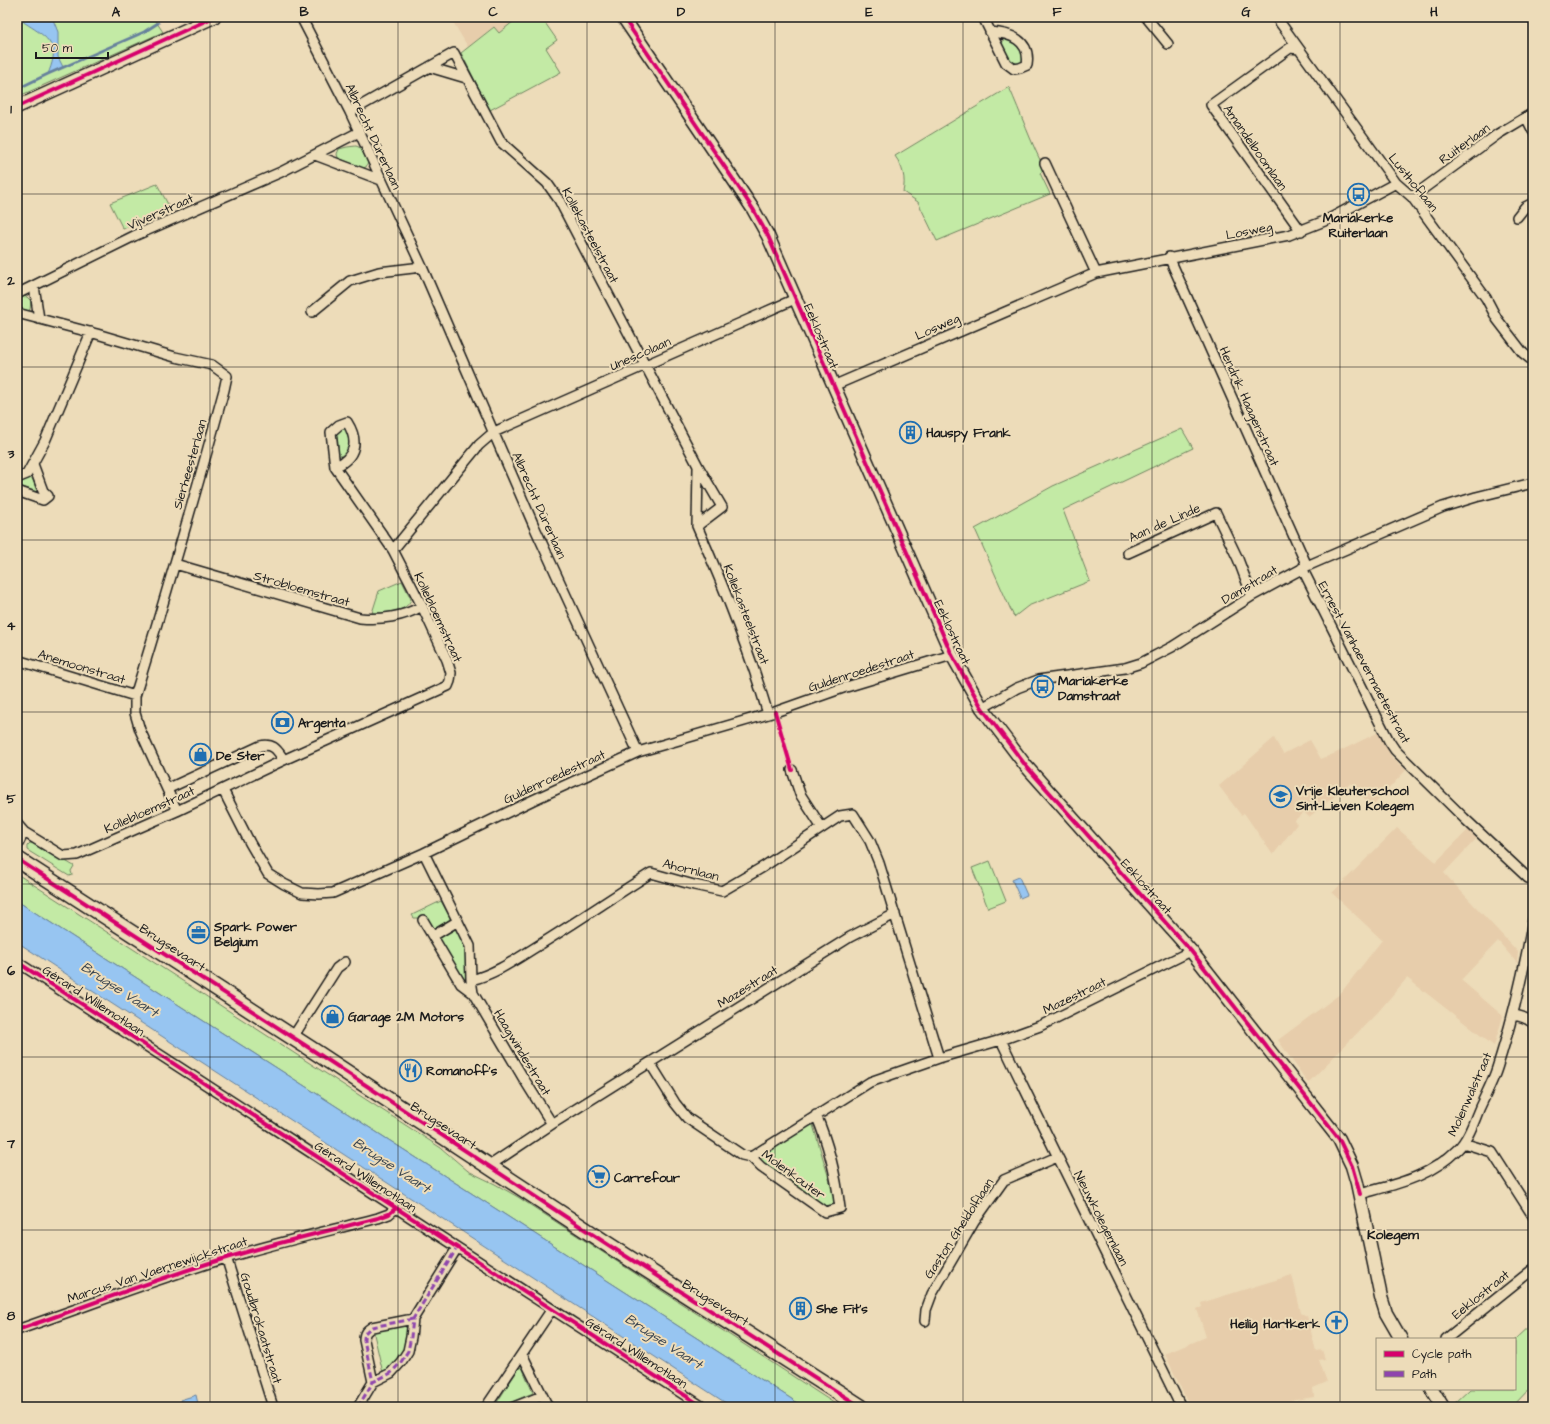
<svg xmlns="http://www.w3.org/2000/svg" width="1550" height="1424" font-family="'Architects Daughter',sans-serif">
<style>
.built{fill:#e7cdab}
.green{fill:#c3eaa5;stroke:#708360}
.water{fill:#97c5f1;stroke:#66819c}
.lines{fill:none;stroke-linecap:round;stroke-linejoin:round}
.stream{stroke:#66819c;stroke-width:3}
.minor-casing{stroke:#1c1c1c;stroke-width:12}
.tertiary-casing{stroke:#1c1c1c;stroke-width:15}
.primary-casing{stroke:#1c1c1c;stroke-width:18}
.minor{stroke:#eddcb9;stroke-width:9}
.tertiary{stroke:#eddcb9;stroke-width:12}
.primary{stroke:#eddcb9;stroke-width:15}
.quiet{stroke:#8e44ad;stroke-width:3;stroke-dasharray:6 3;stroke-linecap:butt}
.cycleway-casing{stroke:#eddcb9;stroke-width:6}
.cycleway{stroke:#d6006c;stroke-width:4}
.grid{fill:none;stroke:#1c1c1c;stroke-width:1;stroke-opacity:0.55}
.labels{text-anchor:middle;stroke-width:4;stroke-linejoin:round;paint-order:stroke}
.street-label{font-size:13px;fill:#1c1c1c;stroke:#eddcb9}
.poi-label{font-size:13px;font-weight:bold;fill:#1c1c1c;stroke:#eddcb9;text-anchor:start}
.water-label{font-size:14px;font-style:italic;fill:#3b4651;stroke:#eddcb9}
.neighbourhood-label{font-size:14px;font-weight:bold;fill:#1c1c1c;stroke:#eddcb9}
.neatline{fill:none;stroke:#1c1c1c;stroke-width:1.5}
.grid-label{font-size:13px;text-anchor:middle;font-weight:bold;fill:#1c1c1c}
</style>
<rect width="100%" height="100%" fill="#eddcb9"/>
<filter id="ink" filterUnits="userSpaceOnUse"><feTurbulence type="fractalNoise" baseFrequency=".025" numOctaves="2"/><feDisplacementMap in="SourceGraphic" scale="8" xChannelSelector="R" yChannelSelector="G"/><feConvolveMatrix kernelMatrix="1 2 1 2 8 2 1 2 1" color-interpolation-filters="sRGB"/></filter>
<g filter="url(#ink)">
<path class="built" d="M 450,17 L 519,17 L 498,34 L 493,27 L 468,47 Z
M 1379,732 L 1392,758 L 1406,770 L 1372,807 L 1351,783 L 1309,817 L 1304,812 L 1294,821 L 1297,824 L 1273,855 L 1244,813 L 1241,815 L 1219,786 L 1274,738 L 1283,754 L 1310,740 L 1321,759 L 1336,753 Z
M 1397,828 L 1436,862 L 1468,830 L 1477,838 L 1444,873 L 1518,952 L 1517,963 L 1498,941 L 1461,980 L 1503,1016 L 1494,1046 L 1407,978 L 1378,1012 L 1308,1083 L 1278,1040 L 1340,994 L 1382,940 L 1332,893 Z
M 1292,1275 L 1301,1313 L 1307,1316 L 1316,1351 L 1322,1350 L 1325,1359 L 1319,1360 L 1327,1382 L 1313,1388 L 1314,1397 L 1289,1401 L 1273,1405 L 1273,1407 L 1190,1407 L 1165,1354 L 1206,1337 L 1197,1309 L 1202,1307 L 1201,1303 Z"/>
<path class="green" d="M 17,17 L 153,17 L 163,32 L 17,97 Z
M 519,17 L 541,17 L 557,40 L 546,48 L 561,72 L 490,110 L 461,53 L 494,27 L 499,33 Z
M 1007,39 C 1016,42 1020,48 1024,56 L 1021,64 L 1012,64 L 1002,47 L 1003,40 Z
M 1009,87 C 1021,114 1031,143 1045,170 L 1040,173 L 1050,194 L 937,241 L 918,202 L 903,192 C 906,179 903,167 895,156 Z
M 356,146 L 361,148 L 368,163 L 366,167 L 363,168 L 338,158 L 337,154 L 339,149 L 347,147 Z
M 157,184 L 170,208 L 123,229 L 110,203 Z
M 22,296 L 27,297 L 31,301 L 30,309 L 27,313 L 17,309 L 17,299 Z
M 346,428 C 351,440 354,454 336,457 L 337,433 L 341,429 Z
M 1182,429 L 1193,448 L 1063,510 L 1090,581 L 1028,606 L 1014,617 L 975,529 L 1053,486 Z
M 26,478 L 30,478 L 33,480 L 37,491 L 37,492 L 20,486 L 19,484 Z
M 402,581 L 411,599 C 407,613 384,613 372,613 L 379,591 Z
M 30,843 L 36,844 L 74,866 L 71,871 L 72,875 L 69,876 L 27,850 L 27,846 Z
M 990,861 L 1006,901 L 988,908 L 972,868 Z
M 17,874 L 441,1148 L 468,1171 L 495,1184 L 518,1197 L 840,1407 L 804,1407 L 17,901 Z
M 441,901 L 450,917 L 451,923 L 439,930 L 433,930 L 426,918 L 414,918 L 412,915 Z
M 451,929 L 456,929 L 465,946 L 467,982 L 466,984 L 437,937 Z
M 813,1125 L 836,1202 L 833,1206 L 828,1208 L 761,1162 L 761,1156 L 809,1126 Z
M 1533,1323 L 1533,1385 L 1512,1407 L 1456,1407 L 1454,1404 L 1470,1389 L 1515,1389 L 1515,1340 Z
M 401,1324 C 422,1333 394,1366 383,1373 L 373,1330 Z
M 522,1367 L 533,1393 L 499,1407 L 494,1407 L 519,1368 Z"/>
<path class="water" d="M 17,17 L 52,17 L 58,32 L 58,57 L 63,67 L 48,74 C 50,69 52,64 53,58 C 57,37 29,28 17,17 Z
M 1019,877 L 1027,895 L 1020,898 L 1012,880 Z
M 17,901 L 804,1407 L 732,1407 L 17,942 Z
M 196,1395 L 198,1404 L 182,1407 L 180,1400 Z"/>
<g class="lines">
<path class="stream" d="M 17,89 L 48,74 L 144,32 L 158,23"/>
<defs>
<path id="minor" d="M 301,17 L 350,112 L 422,267 L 534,526 L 638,752
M 983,17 L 1006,63 L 1014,69 L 1020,68 L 1027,65 C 1031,40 1010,33 990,32
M 1146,17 L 1168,44
M 1276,17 L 1396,183 L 1412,197 L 1486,298 L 1497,319 L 1523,353 L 1533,361
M 1299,49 L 1290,48 L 1211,105 L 1301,231
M 429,67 L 466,78
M 350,112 L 454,53 L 501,142 L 547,183 L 559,200 L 698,466 L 722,507 L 697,526 C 724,587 749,650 768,714
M 1526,117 L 1533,131
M 315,155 L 381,180
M 1045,163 L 1096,273
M 1412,197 L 1498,134 L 1533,113
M 1517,217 L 1525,207 L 1533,203
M 1169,257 L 1307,566
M 34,286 L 39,319
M 17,294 L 134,236 L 281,172 L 359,132
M 312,312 L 350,281 L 379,272 L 422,267
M 17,313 L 97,334 L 175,357 L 212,365 L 227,376 L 224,390 C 196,493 166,595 135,696 L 135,713 L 140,730 L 177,811
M 833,386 L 1096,273 L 1289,235 L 1327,220 L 1396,183
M 17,478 L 27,474 L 45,441 L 91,332
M 17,491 L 43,500 L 48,496 L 43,491 L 33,464
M 697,526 L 698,467
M 393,550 L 479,445 L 494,432 L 795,299
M 1128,553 L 1216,513 L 1238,559 L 1252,596
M 175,564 L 360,618 C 380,620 404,617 422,606
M 1302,568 L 1389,741 L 1395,750 L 1464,818 L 1528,878 L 1533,879
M 17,660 L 135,696
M 982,708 L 1017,688 L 1038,680 L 1125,668 L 1141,663 L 1172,647 L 1252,596 L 1307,566 L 1443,507 L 1476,497 L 1533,483
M 792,770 L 800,794 L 822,828
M 167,789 L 260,746 C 274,743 277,750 284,760
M 223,790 L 250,843 L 268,874 L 284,884 L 302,893 L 319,894 L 333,893 L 424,853 L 533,800 L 638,752 L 775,712 L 843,688 L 952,655
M 17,824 L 24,832 L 17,846
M 24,832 L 63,856 L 77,855 L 177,811 L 288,758 L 448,686 L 450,681 L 451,673 L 447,660 L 422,606 L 393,550 L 335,467 C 356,457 359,441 347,422 L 339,425 L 331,432 L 335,467
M 424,853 L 470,946 L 471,980 L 473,993 L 522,1076 L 552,1124
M 423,920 L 461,984 L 473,993
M 433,936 L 458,921
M 17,962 L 703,1407
M 471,980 C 495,974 515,960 536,947 C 575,923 613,897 651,873 L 694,885 L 722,891 L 763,867 L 840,816 L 853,814 L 870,841 L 879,863 L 939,1058
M 1513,1015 C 1521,1016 1527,1018 1533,1023
M 293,1037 L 337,968 L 345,962
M 1001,1040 C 1060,1163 1121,1284 1181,1407
M 650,1063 L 675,1103 L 687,1118 L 742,1155 L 751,1157 L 761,1167 L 825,1212 L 840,1208 C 836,1176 829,1145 816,1115
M 1463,1143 L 1492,1152 L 1533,1216
M 751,1157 L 870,1082 L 939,1058 L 1001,1040 L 1040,1026 L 1191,951
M 489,1166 L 552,1124 L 850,937 L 895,914
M 1360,1194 C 1396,1184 1429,1178 1458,1149 C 1469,1138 1474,1121 1480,1107 C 1486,1094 1493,1081 1497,1068 C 1513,1019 1524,970 1533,920
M 226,1257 L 273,1407
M 413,1319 L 372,1327 C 366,1331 364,1333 364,1340 L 373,1382 L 391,1373 L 401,1362 L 408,1351 L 411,1337 L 413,1319 L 457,1248
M 925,1321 L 926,1310 L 932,1294 L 974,1222 L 1004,1180 L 1057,1157
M 17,1330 C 87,1306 155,1279 226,1258 C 276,1243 328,1231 378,1218 L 389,1214 L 396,1208
M 1446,1339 L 1532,1270
M 522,1354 L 548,1407
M 358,1407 L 373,1382
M 486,1407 L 552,1309
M 514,1407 L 542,1396"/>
<path id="tertiary" d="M 623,17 L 735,182 L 753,209 L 768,236 L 952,655 L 982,708 L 1026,766 L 1191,951 L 1339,1139 L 1352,1166 L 1357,1183 L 1381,1297 L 1386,1313 L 1401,1339
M 17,107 L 214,17
M 1432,1389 L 1443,1407"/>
<path id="primary" d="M 17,859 L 314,1051 L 607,1244 L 861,1407"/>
</defs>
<use href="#minor" class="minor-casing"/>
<use href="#tertiary" class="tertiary-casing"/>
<use href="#primary" class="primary-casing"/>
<use href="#minor" class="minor"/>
<use href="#tertiary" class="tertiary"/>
<use href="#primary" class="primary"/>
<path class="quiet" d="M 413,1319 L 372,1327 C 366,1331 364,1333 364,1340 L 373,1382 L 391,1373 L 401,1362 L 408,1351 L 411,1337 L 413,1319 L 457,1248
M 358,1407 L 373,1382"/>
<defs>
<path id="cycleway" d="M 623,17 L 735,182 L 753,209 L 768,236 L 952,655 L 982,708 L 1026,766 L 1191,951 L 1339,1139 L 1352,1166 L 1360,1194
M 17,107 L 214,17
M 775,712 L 792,770
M 17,859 L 314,1051 L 607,1244 L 861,1407
M 17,962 L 703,1407
M 17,1330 C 87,1306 155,1279 226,1258 C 276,1243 328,1231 378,1218 L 389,1214 L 396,1208"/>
</defs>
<use href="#cycleway" class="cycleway-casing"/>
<use href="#cycleway" class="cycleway"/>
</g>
</g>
<path class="grid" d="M 210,17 L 210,1407M 398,17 L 398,1407M 587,17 L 587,1407M 775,17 L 775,1407M 963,17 L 963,1407M 1152,17 L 1152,1407M 1340,17 L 1340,1407M 17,194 L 1533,194M 17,367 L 1533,367M 17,540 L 1533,540M 17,712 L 1533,712M 17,884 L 1533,884M 17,1057 L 1533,1057M 17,1230 L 1533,1230"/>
<defs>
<symbol id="bus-ring" viewBox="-11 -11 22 22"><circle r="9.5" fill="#eddcb9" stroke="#1f6fb2" stroke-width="1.5"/><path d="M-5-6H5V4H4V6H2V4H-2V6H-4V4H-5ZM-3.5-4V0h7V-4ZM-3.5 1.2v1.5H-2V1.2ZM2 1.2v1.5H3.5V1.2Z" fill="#1f6fb2"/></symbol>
<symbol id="building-ring" viewBox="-11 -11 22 22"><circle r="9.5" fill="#eddcb9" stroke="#1f6fb2" stroke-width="1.5"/><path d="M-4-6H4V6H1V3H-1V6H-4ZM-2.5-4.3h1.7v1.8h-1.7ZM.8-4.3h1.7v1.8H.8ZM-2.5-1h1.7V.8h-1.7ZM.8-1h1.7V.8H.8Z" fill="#1f6fb2"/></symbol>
<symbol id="bank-ring" viewBox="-11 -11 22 22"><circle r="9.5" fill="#eddcb9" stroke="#1f6fb2" stroke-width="1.5"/><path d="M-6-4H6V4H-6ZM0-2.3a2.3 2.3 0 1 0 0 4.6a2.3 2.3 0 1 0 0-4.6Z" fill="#1f6fb2"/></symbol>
<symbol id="shop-ring" viewBox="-11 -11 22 22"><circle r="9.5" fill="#eddcb9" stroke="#1f6fb2" stroke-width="1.5"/><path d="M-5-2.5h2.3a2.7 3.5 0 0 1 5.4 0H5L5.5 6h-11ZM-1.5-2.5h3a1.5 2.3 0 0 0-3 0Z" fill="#1f6fb2"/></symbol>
<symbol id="school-ring" viewBox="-11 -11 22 22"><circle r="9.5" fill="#eddcb9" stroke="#1f6fb2" stroke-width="1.5"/><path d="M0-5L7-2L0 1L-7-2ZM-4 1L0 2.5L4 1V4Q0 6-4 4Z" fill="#1f6fb2"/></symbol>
<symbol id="office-ring" viewBox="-11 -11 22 22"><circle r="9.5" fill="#eddcb9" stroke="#1f6fb2" stroke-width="1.5"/><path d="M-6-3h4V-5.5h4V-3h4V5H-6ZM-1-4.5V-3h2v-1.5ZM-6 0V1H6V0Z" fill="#1f6fb2"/></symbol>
<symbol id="restaurant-ring" viewBox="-11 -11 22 22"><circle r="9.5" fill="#eddcb9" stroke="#1f6fb2" stroke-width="1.5"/><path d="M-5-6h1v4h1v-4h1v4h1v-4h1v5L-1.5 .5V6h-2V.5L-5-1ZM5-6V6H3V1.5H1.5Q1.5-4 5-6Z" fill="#1f6fb2"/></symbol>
<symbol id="supermarket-ring" viewBox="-11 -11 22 22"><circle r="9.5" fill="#eddcb9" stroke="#1f6fb2" stroke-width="1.5"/><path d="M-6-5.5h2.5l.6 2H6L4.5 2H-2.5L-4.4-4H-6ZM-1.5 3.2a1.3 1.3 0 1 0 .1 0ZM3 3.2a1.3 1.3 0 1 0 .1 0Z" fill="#1f6fb2"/></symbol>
<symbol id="church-ring" viewBox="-11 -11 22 22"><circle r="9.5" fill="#eddcb9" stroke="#1f6fb2" stroke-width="1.5"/><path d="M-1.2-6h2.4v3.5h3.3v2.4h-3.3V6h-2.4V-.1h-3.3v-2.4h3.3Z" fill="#1f6fb2"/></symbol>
</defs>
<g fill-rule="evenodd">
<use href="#bus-ring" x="1346" y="182" width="25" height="25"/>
<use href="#building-ring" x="898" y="420" width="25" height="25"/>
<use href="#bus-ring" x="1030" y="674" width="25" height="25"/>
<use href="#bank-ring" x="270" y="710" width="25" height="25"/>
<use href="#shop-ring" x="188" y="742" width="25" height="25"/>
<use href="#school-ring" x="1268" y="784" width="25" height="25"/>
<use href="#office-ring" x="186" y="920" width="25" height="25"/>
<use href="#shop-ring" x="320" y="1004" width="25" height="25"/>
<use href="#restaurant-ring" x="398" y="1058" width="25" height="25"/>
<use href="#supermarket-ring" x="586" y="1164" width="25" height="25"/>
<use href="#building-ring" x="788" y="1296" width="25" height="25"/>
<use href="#church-ring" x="1324" y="1310" width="25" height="25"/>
</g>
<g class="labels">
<g class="street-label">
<text transform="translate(374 136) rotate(65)" y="5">Albrecht Dürerlaan</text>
<text transform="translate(1464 143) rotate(-36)" y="5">Ruiterlaan</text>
<text transform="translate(1256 147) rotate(55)" y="5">Amandelboomlaan</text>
<text transform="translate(1414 182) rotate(51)" y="5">Lusthoflaan</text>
<text transform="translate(160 211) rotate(-24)" y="5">Vijverstraat</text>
<text transform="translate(1249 230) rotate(-11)" y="5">Losweg</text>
<text transform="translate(591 235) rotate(62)" y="5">Kollekasteelstraat</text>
<text transform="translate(937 326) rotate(-24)" y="5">Losweg</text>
<text transform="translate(822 336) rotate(67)" y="5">Eeklostraat</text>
<text transform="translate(640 353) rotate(-24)" y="5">Unescolaan</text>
<text transform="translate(1250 406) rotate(66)" y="5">Hendrik Haagenstraat</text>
<text transform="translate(189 464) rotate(-74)" y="5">Sierheesterlaan</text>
<text transform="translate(540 505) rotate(66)" y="5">Albrecht Dürerlaan</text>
<text transform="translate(1164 522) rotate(-24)" y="5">Aan de Linde</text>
<text transform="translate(1249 584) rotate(-31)" y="5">Damstraat</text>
<text transform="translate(302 588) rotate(16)" y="5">Strobloemstraat</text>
<text transform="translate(747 614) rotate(69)" y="5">Kollekasteelstraat</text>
<text transform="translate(439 617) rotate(65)" y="5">Kollebloemstraat</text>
<text transform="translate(953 632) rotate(65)" y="5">Eeklostraat</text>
<text transform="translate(1365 662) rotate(62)" y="5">Ernest Vanhaevermaetestraat</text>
<text transform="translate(82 666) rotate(17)" y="5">Anemoonstraat</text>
<text transform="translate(861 670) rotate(-18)" y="5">Guldenroedestraat</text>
<text transform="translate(554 776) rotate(-25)" y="5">Guldenroedestraat</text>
<text transform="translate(149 809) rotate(-24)" y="5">Kollebloemstraat</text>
<text transform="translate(691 869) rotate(14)" y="5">Ahornlaan</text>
<text transform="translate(1147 886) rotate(48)" y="5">Eeklostraat</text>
<text transform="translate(173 947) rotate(33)" y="5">Brugsevaart</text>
<text transform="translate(747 986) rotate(-32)" y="5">Mazestraat</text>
<text transform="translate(1074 995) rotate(-26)" y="5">Mazestraat</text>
<text transform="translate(94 1000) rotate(33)" y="5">Gérard Willemotlaan</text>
<text transform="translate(523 1052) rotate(59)" y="5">Haagwindestraat</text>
<text transform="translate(1469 1094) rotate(-66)" y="5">Molenwalstraat</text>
<text transform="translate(444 1125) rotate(33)" y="5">Brugsevaart</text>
<text transform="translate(794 1174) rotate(36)" y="5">Molenkouter</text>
<text transform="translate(366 1176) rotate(33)" y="5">Gérard Willemotlaan</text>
<text transform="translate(1102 1218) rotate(63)" y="5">Nieuwkolegemlaan</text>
<text transform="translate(958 1228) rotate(-57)" y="5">Gaston Gheldolflaan</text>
<text transform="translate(157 1269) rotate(-18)" y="5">Marcus Van Vaernewijckstraat</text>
<text transform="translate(1480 1294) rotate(-39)" y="5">Eeklostraat</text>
<text transform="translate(716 1302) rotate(32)" y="5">Brugsevaart</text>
<text transform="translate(262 1328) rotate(73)" y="5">Goudbrokaatstraat</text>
<text transform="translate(637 1352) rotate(33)" y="5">Gérard Willemotlaan</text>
</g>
<g class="poi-label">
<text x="1358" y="222" text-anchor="middle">Mariakerke<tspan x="1358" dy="15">Ruiterlaan</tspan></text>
<text x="926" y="437">Hauspy Frank</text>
<text x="1058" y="685">Mariakerke<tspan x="1058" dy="15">Damstraat</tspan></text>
<text x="298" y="727">Argenta</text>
<text x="216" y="760">De Ster</text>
<text x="1296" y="795">Vrije Kleuterschool<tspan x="1296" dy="15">Sint-Lieven Kolegem</tspan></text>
<text x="214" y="931">Spark Power<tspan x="214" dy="15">Belgium</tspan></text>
<text x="348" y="1021">Garage 2M Motors</text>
<text x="426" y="1075">Romanoff's</text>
<text x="614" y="1182">Carrefour</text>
<text x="816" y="1313">She Fit's</text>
<text x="1320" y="1328" text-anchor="end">Heilig Hartkerk</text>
</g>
<g class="water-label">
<text transform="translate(120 989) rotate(33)" y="5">Brugse Vaart</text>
<text transform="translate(392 1165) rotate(33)" y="5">Brugse Vaart</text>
<text transform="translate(664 1341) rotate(33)" y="5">Brugse Vaart</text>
</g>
<g class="neighbourhood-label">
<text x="1393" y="1239">Kolegem</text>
</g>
</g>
<rect width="1550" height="1424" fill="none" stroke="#eddcb9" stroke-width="44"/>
<rect x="1376" y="1338" width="140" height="52" fill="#eddcb9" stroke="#998f7a"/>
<rect x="1384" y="1351" width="20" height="6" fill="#d6006c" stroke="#998f7a"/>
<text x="1412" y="1358" font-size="12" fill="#1c1c1c">Cycle path</text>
<rect x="1384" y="1371" width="20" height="6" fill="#8e44ad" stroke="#998f7a"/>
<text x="1412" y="1378" font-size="12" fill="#1c1c1c">Path</text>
<path d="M36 52v6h72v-6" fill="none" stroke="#1c1c1c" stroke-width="2"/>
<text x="42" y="52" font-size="12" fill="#1c1c1c" stroke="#eddcb9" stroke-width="3" paint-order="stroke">50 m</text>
<rect x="22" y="22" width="1506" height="1380" class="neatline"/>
<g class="grid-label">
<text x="116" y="16">A</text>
<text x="304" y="16">B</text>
<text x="493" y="16">C</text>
<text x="681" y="16">D</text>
<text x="869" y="16">E</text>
<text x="1057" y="16">F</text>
<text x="1246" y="16">G</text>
<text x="1434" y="16">H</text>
<text x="11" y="113">1</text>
<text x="11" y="285">2</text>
<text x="11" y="458">3</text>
<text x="11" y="630">4</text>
<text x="11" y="803">5</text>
<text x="11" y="975">6</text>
<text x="11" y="1148">7</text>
<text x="11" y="1320">8</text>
</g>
</svg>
